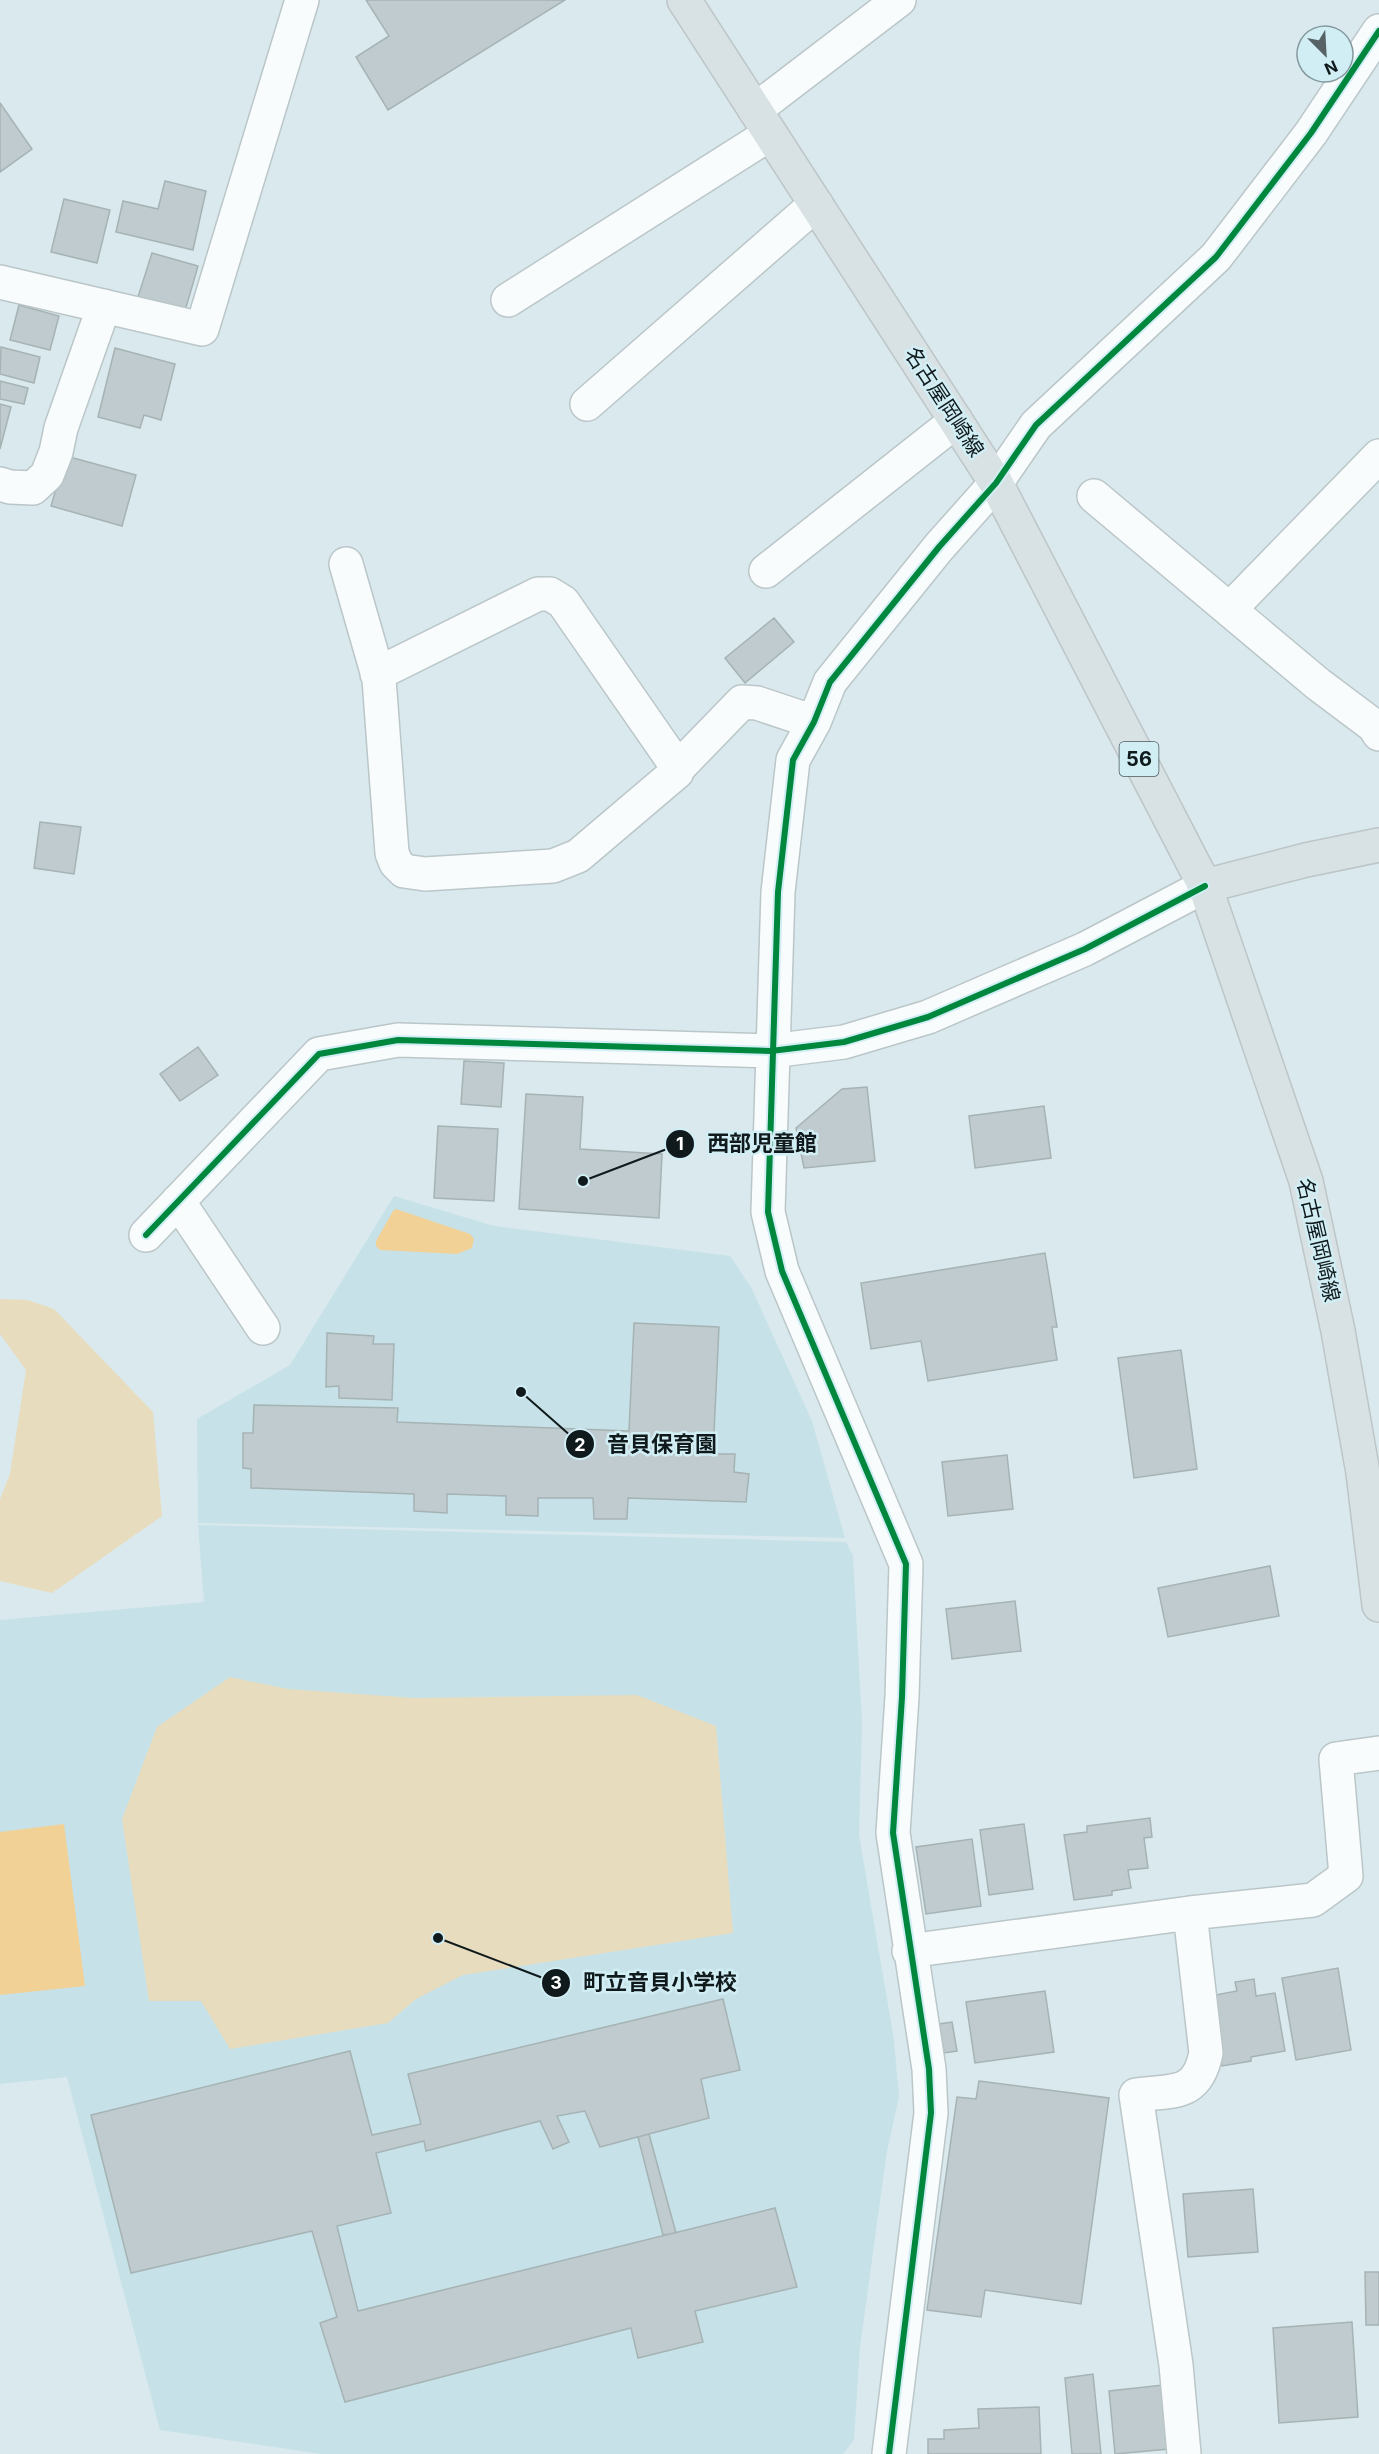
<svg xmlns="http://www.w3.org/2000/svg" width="1379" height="2454" font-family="Inter,'Noto Sans JP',sans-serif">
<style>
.built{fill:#c6e2e8}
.green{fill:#e8dcbe}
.water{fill:#f1d196}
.building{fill:#bfcbce;stroke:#a6b3b5;stroke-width:1.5}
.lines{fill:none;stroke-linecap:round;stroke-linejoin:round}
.minor-casing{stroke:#bbc6c9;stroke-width:36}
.tertiary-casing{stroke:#bbc6c9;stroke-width:36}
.primary-casing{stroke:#bdc5c7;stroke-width:36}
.minor{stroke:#f9fcfc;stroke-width:33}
.tertiary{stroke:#f9fcfc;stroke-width:33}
.primary{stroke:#d8e1e4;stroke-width:33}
.cycleway-casing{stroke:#d1eef5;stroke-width:10}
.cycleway{stroke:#00873e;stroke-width:6}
.labels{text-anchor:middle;stroke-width:5;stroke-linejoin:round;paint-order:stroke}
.shield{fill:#d1eef5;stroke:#4a5a5d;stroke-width:1.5}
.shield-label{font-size:20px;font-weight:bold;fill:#101a1c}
.street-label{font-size:21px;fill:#101a1c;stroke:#d1eef5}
.leader{fill:none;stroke:#101a1c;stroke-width:2}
.callout-dot{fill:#101a1c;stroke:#d1eef5;stroke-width:2}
.mark-label{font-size:18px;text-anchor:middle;font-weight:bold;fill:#fff}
.callout-label{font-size:22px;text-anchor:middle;font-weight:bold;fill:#101a1c;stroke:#d1eef5;stroke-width:5;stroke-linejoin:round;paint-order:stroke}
</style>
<rect width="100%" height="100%" fill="#d9e9ed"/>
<path class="built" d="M 394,1196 L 494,1226 L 730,1256 L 751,1287 L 812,1421 L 845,1538 L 198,1523 L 197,1419 L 290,1365 Z
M 198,1525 L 846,1542 L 853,1556 L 862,1724 L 859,1835 L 894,2040 L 899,2097 L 887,2151 L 860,2347 L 854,2440 L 843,2454 L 321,2454 L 160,2430 L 67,2077 L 0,2084 L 0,1620 L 204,1602 Z"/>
<path class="green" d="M 0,1299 L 28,1300 L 54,1309 L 153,1412 L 162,1516 L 52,1593 L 0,1581 L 0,1499 L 10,1474 L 26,1370 L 0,1334 Z
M 230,1677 L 288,1689 L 414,1698 L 637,1695 L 716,1726 L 733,1933 L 463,1975 L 416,1999 L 388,2023 L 230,2049 L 201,2001 L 149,2001 L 122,1819 L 157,1727 Z"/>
<path class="water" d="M 396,1209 L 470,1234 L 474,1239 L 472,1248 L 457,1254 L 380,1250 L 376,1246 L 376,1241 L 393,1211 Z
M 64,1824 L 85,1986 L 0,1995 L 0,1832 Z"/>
<path class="building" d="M 366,0 L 565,0 L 388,110 L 356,57 L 389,36 Z
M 0,103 L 32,149 L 0,172 Z
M 165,181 L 206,191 L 193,250 L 116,232 L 123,201 L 158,209 Z
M 64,199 L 110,210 L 97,263 L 51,252 Z
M 152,253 L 198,266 L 185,311 L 138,297 Z
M 19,305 L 59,316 L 50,350 L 10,340 Z
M 1,347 L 40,357 L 34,383 L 0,374 Z
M 115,348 L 175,364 L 161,420 L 144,415 L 140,428 L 98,417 Z
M 0,381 L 28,388 L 24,404 L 0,399 Z
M 0,404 L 11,407 L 0,449 Z
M 66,456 L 136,475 L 122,526 L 51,506 Z
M 774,618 L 794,642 L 745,683 L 725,658 Z
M 40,822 L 81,827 L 74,874 L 34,868 Z
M 198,1047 L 218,1075 L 180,1101 L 160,1074 Z
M 464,1061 L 504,1063 L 501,1107 L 461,1104 Z
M 867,1087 L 875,1161 L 804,1168 L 796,1128 L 842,1089 Z
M 526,1094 L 583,1097 L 580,1149 L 662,1154 L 659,1218 L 519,1209 Z
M 1044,1106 L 1051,1158 L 975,1168 L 969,1116 Z
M 438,1126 L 498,1129 L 494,1201 L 434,1198 Z
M 1045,1253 L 1057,1327 L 1052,1327 L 1057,1360 L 928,1381 L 921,1341 L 871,1349 L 861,1283 Z
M 634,1323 L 719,1327 L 713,1454 L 735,1454 L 734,1472 L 749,1474 L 746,1502 L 628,1498 L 627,1519 L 594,1519 L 593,1498 L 538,1498 L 538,1516 L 506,1515 L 506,1496 L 447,1494 L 447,1513 L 414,1511 L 414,1494 L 251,1488 L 251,1469 L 243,1468 L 243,1433 L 253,1433 L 254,1405 L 398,1408 L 397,1422 L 629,1431 Z
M 327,1333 L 374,1336 L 373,1344 L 394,1344 L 392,1400 L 339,1398 L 339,1386 L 326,1387 Z
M 1181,1350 L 1197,1469 L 1134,1478 L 1118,1358 Z
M 1007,1455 L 1013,1509 L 948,1516 L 942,1462 Z
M 1270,1566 L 1279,1616 L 1168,1637 L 1158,1588 Z
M 1015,1601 L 1021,1651 L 952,1659 L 946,1609 Z
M 1150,1818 L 1152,1837 L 1144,1838 L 1148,1868 L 1128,1870 L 1131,1888 L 1112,1891 L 1112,1895 L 1074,1900 L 1064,1835 L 1087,1832 L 1087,1826 Z
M 1024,1824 L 1033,1889 L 989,1895 L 980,1830 Z
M 972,1839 L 981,1906 L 926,1914 L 916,1847 Z
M 1338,1968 L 1351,2050 L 1296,2060 L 1282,1978 Z
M 1254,1979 L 1256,1996 L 1275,1993 L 1285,2051 L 1251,2057 L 1251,2061 L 1222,2066 L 1210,1996 L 1237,1991 L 1235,1982 Z
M 1045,1991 L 1054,2052 L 975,2063 L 966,2002 Z
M 723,1999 L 740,2070 L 701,2079 L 709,2118 L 600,2147 L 585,2111 L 557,2116 L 569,2142 L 553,2149 L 540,2121 L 426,2151 L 424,2141 L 376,2153 L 391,2213 L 337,2226 L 358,2311 L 775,2208 L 797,2287 L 695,2311 L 703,2342 L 638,2358 L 631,2328 L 345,2402 L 320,2323 L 337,2317 L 312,2231 L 131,2273 L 91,2115 L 350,2051 L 372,2135 L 421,2124 L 408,2074 Z
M 952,2022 L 957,2051 L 944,2053 L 939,2024 Z
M 979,2081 L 1109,2098 L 1081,2304 L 985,2290 L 981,2317 L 927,2310 L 957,2097 L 976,2099 Z
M 649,2134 L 676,2233 L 663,2235 L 638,2137 Z
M 1253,2189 L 1258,2252 L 1188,2257 L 1183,2194 Z
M 1365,2272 L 1379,2272 L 1379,2325 L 1366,2325 Z
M 1352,2322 L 1358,2417 L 1279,2423 L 1273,2328 Z
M 1093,2374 L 1101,2454 L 1072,2454 L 1065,2378 Z
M 1163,2385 L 1169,2449 L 1115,2454 L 1109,2391 Z
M 1039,2407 L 1041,2454 L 928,2454 L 928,2439 L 944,2439 L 944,2430 L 979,2428 L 978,2409 Z"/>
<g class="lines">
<defs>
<path id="minor" d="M 755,110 L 899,0
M 0,282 L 202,329 L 302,0
M 508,300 L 770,134
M 587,404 L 816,204
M 0,484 L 10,487 L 33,488 L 47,475 L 56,452 L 61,428 L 104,306
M 1094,496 L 1318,684 L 1374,726 L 1379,734
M 346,564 L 379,679 L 392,853 L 396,863 L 404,871 L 425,874 L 553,866 L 578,856 L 677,772 L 678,768 L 742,702 L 757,703 L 814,722
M 766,571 L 956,421
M 1230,609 L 1379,456
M 377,674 L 538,594 L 550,594 L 563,602 L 678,768
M 178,1201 L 263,1328
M 146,1235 L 319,1054 L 398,1040 L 771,1051
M 909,1951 L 1190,1913 L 1313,1900 L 1346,1876 L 1336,1759 L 1379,1753
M 889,2454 L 931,2113 L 929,2069 L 893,1833 L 902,1697 L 906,1564 L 782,1271 L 768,1212 L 778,892 L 793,760 L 814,722 L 830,682 L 939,547 L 996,483 L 1036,425 L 1216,257 L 1311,133 L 1379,31
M 1184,2454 L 1176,2365 L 1136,2095 C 1174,2090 1197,2097 1206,2053 L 1190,1913"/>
<path id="tertiary" d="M 771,1051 L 844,1042 L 928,1017 L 1085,949 L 1205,886"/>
<path id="primary" d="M 684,0 L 996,483 L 1205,886 L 1306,1181 L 1338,1331 L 1363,1473 L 1379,1605
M 1205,886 L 1306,860 L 1379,845"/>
</defs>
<use href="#minor" class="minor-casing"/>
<use href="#tertiary" class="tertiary-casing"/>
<use href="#primary" class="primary-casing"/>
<use href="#minor" class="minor"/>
<use href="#tertiary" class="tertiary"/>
<use href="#primary" class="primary"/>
<defs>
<path id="cycleway" d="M 146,1235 L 319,1054 L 398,1040 L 771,1051 L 844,1042 L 928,1017 L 1085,949 L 1205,886
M 889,2454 L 931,2113 L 929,2069 L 893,1833 L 902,1697 L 906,1564 L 782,1271 L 768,1212 L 778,892 L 793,760 L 814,722 L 830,682 L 939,547 L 996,483 L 1036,425 L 1216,257 L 1311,133 L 1379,31"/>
</defs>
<use href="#cycleway" class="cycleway-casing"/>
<use href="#cycleway" class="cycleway"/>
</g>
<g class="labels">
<rect class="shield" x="1119.5" y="742" width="39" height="34" rx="4.5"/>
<g class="shield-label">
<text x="1139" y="766">56</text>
</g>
<g class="street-label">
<text transform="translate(944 402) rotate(57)" y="7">名古屋岡崎線</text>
<text transform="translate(1318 1240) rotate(77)" y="7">名古屋岡崎線</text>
</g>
</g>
<path class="leader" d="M583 1181L680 1144M521 1392L580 1444M438 1938L556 1983"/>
<g class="callout-dot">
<circle cx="583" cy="1181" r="6"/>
<circle cx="521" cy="1392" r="6"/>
<circle cx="438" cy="1938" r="6"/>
<circle cx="680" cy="1144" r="15"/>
<circle cx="580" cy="1444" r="15"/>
<circle cx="556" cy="1983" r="15"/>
</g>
<g class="mark-label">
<text x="680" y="1150">1</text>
<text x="580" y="1451">2</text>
<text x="556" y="1989">3</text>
</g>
<g class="callout-label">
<text x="762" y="1151">西部児童館</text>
<text x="662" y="1452">音貝保育園</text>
<text x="660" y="1990">町立音貝小学校</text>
</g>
<g transform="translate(1325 54) rotate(156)"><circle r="28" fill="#d1eef5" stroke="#84999e" stroke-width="1.5"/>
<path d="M0-4.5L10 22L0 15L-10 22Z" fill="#566265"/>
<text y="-9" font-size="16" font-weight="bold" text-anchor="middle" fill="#101a1c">N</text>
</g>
</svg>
